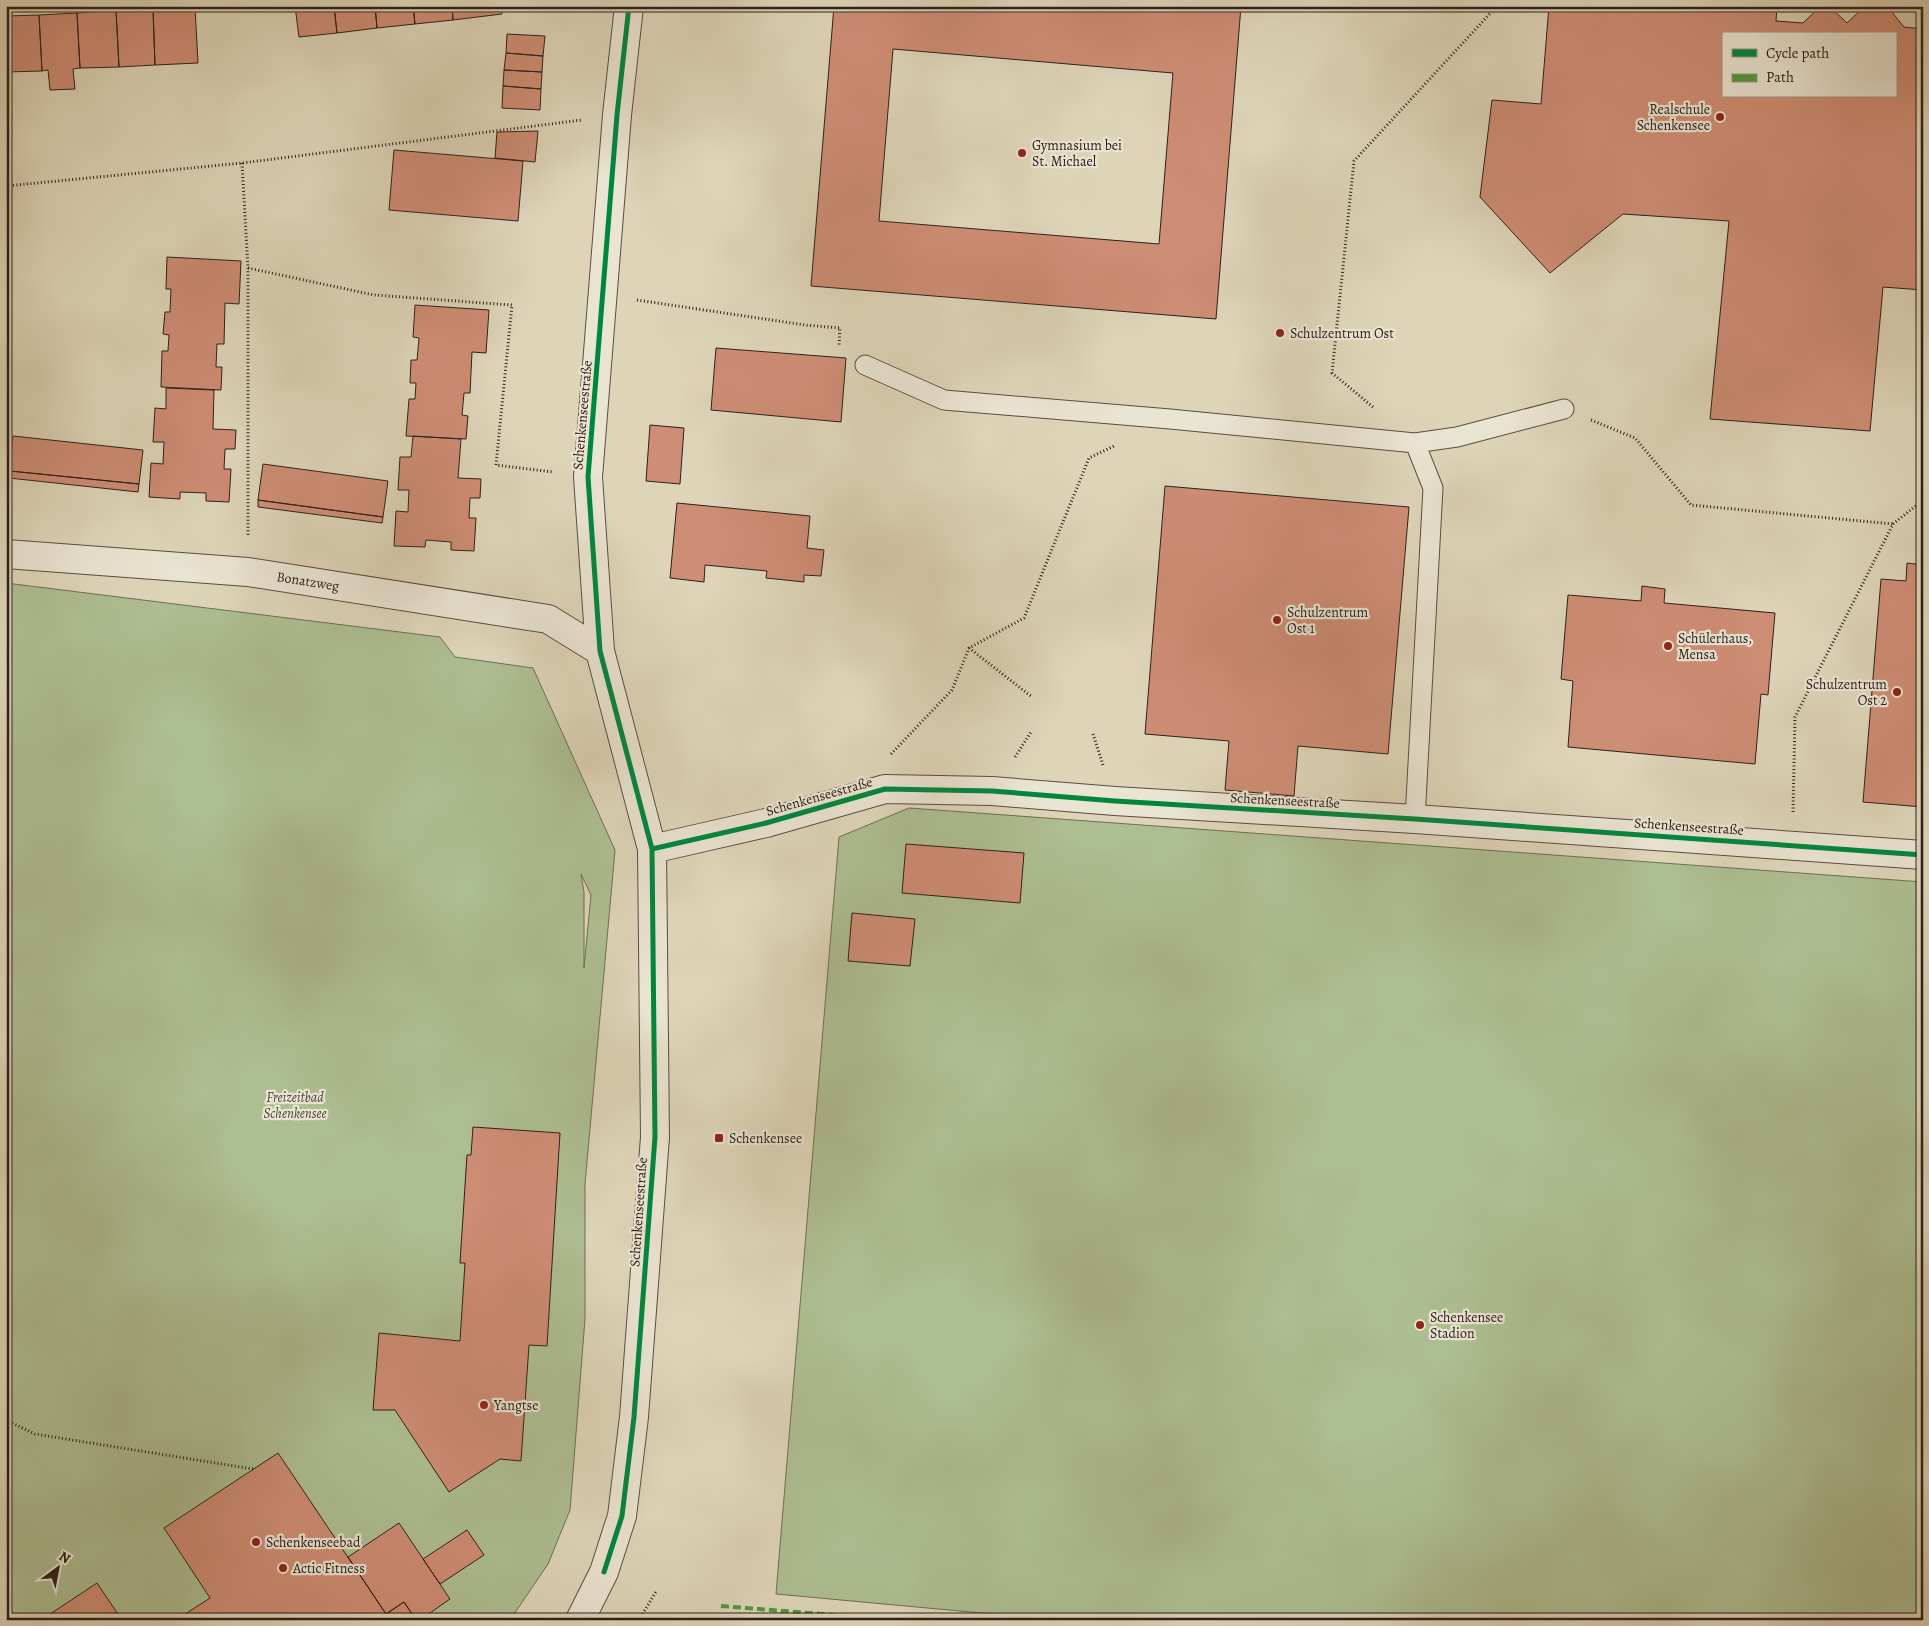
<svg xmlns="http://www.w3.org/2000/svg" width="1929" height="1626" font-family="Alegreya,serif">
<style>
.green{fill:#adbe92;stroke:#6d6f56;fill-rule:evenodd}
.building{fill:#ce8d75;stroke:#2d201a;fill-rule:evenodd}
.lines{fill:none;stroke-linecap:round;stroke-linejoin:round}
.lane-casing{stroke:#594d42;stroke-width:21}
.street-casing{stroke:#594d42;stroke-width:30}
.path{stroke:#2d201a;stroke-width:3;stroke-dasharray:1 2.5;stroke-linecap:butt}
.lane{stroke:#eae4d2;stroke-width:19}
.street{stroke:#eae4d2;stroke-width:28}
.quiet{stroke:#4f9a3e;stroke-width:4;stroke-dasharray:8 4;stroke-linecap:butt}
.cycleway-casing{stroke:#eae4d2;stroke-width:8}
.cycleway{stroke:#00873e;stroke-width:5}
.poi-dot{fill:#8f2418;stroke:#eae4d2;stroke-width:2}
.labels{text-anchor:middle;stroke-width:4.5;stroke-linejoin:round;paint-order:stroke}
.poi-label{font-size:14px;fill:#2d201a;stroke:#eae4d2;text-anchor:start}
.street-label{font-size:14px;fill:#2d201a;stroke:#eae4d2}
.park-label{font-size:14px;font-style:italic;fill:#4d4838;stroke:#eae4d2}
</style>
<rect width="100%" height="100%" fill="#ded5b9"/>
<filter id="stains"><feTurbulence type="fractalNoise" baseFrequency=".004" numOctaves="4"/><feColorMatrix values="0 0 0 0 .2 0 0 0 0 .09 0 0 0 0 .02 0 0 0 .5 -.17"/></filter>
<radialGradient id="worn" r=".72"><stop offset=".6" stop-color="#630" stop-opacity="0"/><stop offset="1" stop-color="#630" stop-opacity=".3"/></radialGradient>
<path class="green" d="M 6,583 L 440,637 L 455,657 L 533,668 L 615,850 L 585,1184 L 585,1319 L 570,1510 L 548,1564 L 510,1620 L 6,1620 ZM 581,874 L 591,895 L 584,968 L 584,892 Z
M 909,808 L 1923,882 L 1923,1620 L 1057,1620 L 776,1594 L 839,837 Z"/>
<path class="building" d="M 295,6 L 334,6 L 337,33 L 299,37 Z
M 334,6 L 375,6 L 377,28 L 337,33 Z
M 375,6 L 413,6 L 415,24 L 377,28 Z
M 413,6 L 452,6 L 453,20 L 415,24 Z
M 452,6 L 501,6 L 502,14 L 453,20 Z
M 834,6 L 1241,6 L 1216,319 L 811,286 ZM 893,49 L 1173,73 L 1159,244 L 879,221 Z
M 1549,6 L 1777,6 L 1776,21 L 1803,23 L 1821,6 L 1829,6 L 1847,23 L 1865,6 L 1887,6 L 1904,27 L 1923,29 L 1923,290 L 1883,287 L 1870,431 L 1710,419 L 1729,221 L 1623,214 L 1550,273 L 1480,197 L 1492,100 L 1541,104 ZM 1723,34 L 1895,34 L 1895,96 L 1723,96 Z
M 195,7 L 198,63 L 155,65 L 153,9 Z
M 153,9 L 155,65 L 119,67 L 116,10 Z
M 116,10 L 119,67 L 80,68 L 77,13 Z
M 77,13 L 80,68 L 73,69 L 75,89 L 50,90 L 48,70 L 42,71 L 39,15 Z
M 39,15 L 42,71 L 6,72 L 6,16 Z
M 507,34 L 545,36 L 543,56 L 506,53 Z
M 506,53 L 543,56 L 542,72 L 504,70 Z
M 504,70 L 542,72 L 541,89 L 503,86 Z
M 503,86 L 541,89 L 540,110 L 502,108 Z
M 538,131 L 535,162 L 495,158 L 497,132 Z
M 394,150 L 523,161 L 518,221 L 389,210 Z
M 167,257 L 241,261 L 239,304 L 225,303 L 224,344 L 217,344 L 216,367 L 222,367 L 221,390 L 161,387 L 162,351 L 168,351 L 169,335 L 163,334 L 165,312 L 170,312 L 171,289 L 166,289 Z
M 415,305 L 489,310 L 486,353 L 472,352 L 470,393 L 464,393 L 462,415 L 468,416 L 466,439 L 406,436 L 409,399 L 415,399 L 416,383 L 410,383 L 411,360 L 417,360 L 419,338 L 413,337 Z
M 716,348 L 846,358 L 841,422 L 711,410 Z
M 166,388 L 214,390 L 213,429 L 236,430 L 235,449 L 225,449 L 224,469 L 231,469 L 229,502 L 206,501 L 206,493 L 180,492 L 180,499 L 149,497 L 151,463 L 163,464 L 164,442 L 153,442 L 155,408 L 166,409 Z
M 650,425 L 684,428 L 680,484 L 646,481 Z
M 13,436 L 143,450 L 139,484 L 10,471 Z
M 413,436 L 461,439 L 458,478 L 481,479 L 480,498 L 470,498 L 469,518 L 476,518 L 474,551 L 451,550 L 451,542 L 426,540 L 425,547 L 394,546 L 396,511 L 408,512 L 409,490 L 398,490 L 400,457 L 411,457 Z
M 263,464 L 388,481 L 383,517 L 258,500 Z
M 10,471 L 139,484 L 138,492 L 9,478 Z
M 1165,486 L 1409,507 L 1388,754 L 1298,746 L 1294,796 L 1225,790 L 1229,741 L 1145,734 Z
M 258,500 L 383,517 L 382,523 L 258,507 Z
M 677,503 L 810,516 L 807,548 L 824,550 L 821,576 L 804,575 L 804,582 L 766,578 L 767,571 L 705,565 L 704,582 L 670,578 Z
M 1907,563 L 1923,565 L 1923,807 L 1863,802 L 1881,579 L 1906,581 Z
M 1642,586 L 1665,589 L 1664,603 L 1775,613 L 1768,695 L 1761,694 L 1755,764 L 1568,747 L 1573,681 L 1561,679 L 1568,595 L 1641,601 Z
M 906,844 L 1024,853 L 1020,903 L 902,893 Z
M 852,913 L 915,919 L 910,966 L 848,961 Z
M 473,1127 L 560,1133 L 547,1346 L 529,1345 L 521,1461 L 500,1459 L 449,1492 L 395,1410 L 373,1410 L 379,1333 L 460,1341 L 465,1263 L 460,1263 L 467,1155 L 471,1155 Z
M 278,1453 L 386,1614 L 404,1602 L 416,1620 L 176,1620 L 210,1598 L 164,1528 Z
M 399,1523 L 450,1599 L 420,1620 L 416,1620 L 404,1602 L 386,1614 L 348,1557 Z
M 467,1530 L 484,1555 L 440,1584 L 423,1559 Z
M 97,1583 L 122,1620 L 41,1620 Z"/>
<g class="lines">
<defs>
<path id="lane" d="M 865,365 L 944,400 L 1170,419 L 1415,443 L 1433,488 L 1415,819
M 1415,443 L 1457,437 L 1564,409"/>
<path id="street" d="M 6,554 L 248,572 L 548,619 L 600,651
M 652,849 L 766,823 L 885,789 L 992,791 L 1115,801 L 1415,819 L 1923,855
M 580,1620 L 604,1572 L 622,1516 L 634,1417 L 655,1137 L 652,849 L 600,651 L 588,477 L 617,115 L 629,6"/>
</defs>
<use href="#lane" class="lane-casing"/>
<use href="#street" class="street-casing"/>
<path class="path" d="M 242,163 L 248,268 L 248,537
M 6,186 L 242,163 L 582,120
M 248,268 L 374,295 L 512,305 L 496,465 L 553,472
M 637,300 L 805,325 L 840,328 L 839,346
M 1373,407 L 1332,373 L 1354,161 L 1497,6
M 1591,420 L 1635,438 L 1691,505 L 1893,524
M 969,648 L 1032,697
M 1093,734 L 1103,765
M 891,754 L 952,690 L 969,648 L 1024,618 L 1089,458 L 1114,446
M 1015,757 L 1031,732
M 1793,812 L 1795,717 L 1893,524 L 1923,500
M 6,1420 L 35,1434 L 253,1469
M 639,1620 L 657,1590"/>
<use href="#lane" class="lane"/>
<use href="#street" class="street"/>
<path class="quiet" d="M 721,1606 L 898,1620"/>
<defs>
<path id="cycleway" d="M 652,849 L 766,823 L 885,789 L 992,791 L 1115,801 L 1415,819 L 1923,855
M 604,1572 L 622,1516 L 634,1417 L 655,1137 L 652,849 L 600,651 L 588,477 L 617,115 L 629,6"/>
</defs>
<use href="#cycleway" class="cycleway-casing"/>
<use href="#cycleway" class="cycleway"/>
</g>
<g class="poi-dot">
<circle cx="1720" cy="117" r="5"/>
<circle cx="1022" cy="153" r="5"/>
<circle cx="1280" cy="333" r="5"/>
<circle cx="1277" cy="620" r="5"/>
<circle cx="1668" cy="646" r="5"/>
<circle cx="1897" cy="692" r="5"/>
<rect x="714" y="1133" width="10" height="10" rx="2.5"/>
<circle cx="1420" cy="1325" r="5"/>
<circle cx="484" cy="1405" r="5"/>
<circle cx="256" cy="1542" r="5"/>
<circle cx="283" cy="1568" r="5"/>
</g>
<g class="labels">
<g class="poi-label">
<text x="1710" y="114" text-anchor="end">Realschule<tspan x="1710" dy="16">Schenkensee</tspan></text>
<text x="1032" y="150">Gymnasium bei<tspan x="1032" dy="16">St. Michael</tspan></text>
<text x="1290" y="338">Schulzentrum Ost</text>
<text x="1287" y="617">Schulzentrum<tspan x="1287" dy="16">Ost 1</tspan></text>
<text x="1678" y="643">Schülerhaus,<tspan x="1678" dy="16">Mensa</tspan></text>
<text x="1887" y="689" text-anchor="end">Schulzentrum<tspan x="1887" dy="16">Ost 2</tspan></text>
<text x="729" y="1143">Schenkensee</text>
<text x="1430" y="1322">Schenkensee<tspan x="1430" dy="16">Stadion</tspan></text>
<text x="494" y="1410">Yangtse</text>
<text x="266" y="1547">Schenkenseebad</text>
<text x="293" y="1573">Actic Fitness</text>
</g>
<g class="street-label">
<text transform="translate(582 415) rotate(-85)" y="5">Schenkenseestraße</text>
<text transform="translate(308 581) rotate(9)" y="5">Bonatzweg</text>
<text transform="translate(819 796) rotate(-16)" y="5">Schenkenseestraße</text>
<text transform="translate(1285 800) rotate(3)" y="5">Schenkenseestraße</text>
<text transform="translate(1689 826) rotate(4)" y="5">Schenkenseestraße</text>
<text transform="translate(638 1212) rotate(-86)" y="5">Schenkenseestraße</text>
</g>
<g class="park-label">
<text x="295" y="1102">Freizeitbad<tspan x="295" dy="16">Schenkensee</tspan></text>
</g>
</g>
<rect width="1929" height="1626" fill="none" stroke="#ded5b9" stroke-width="25"/>
<rect x="8" y="8" width="1914" height="1611" fill="none" stroke="#2d201a" stroke-width="2.5"/>
<rect x="12" y="12" width="1904" height="1601" fill="none" stroke="#2d201a"/>
<rect x="1722" y="32" width="175" height="65" fill="#eae4d2" stroke="#9e9688"/>
<rect x="1732" y="49" width="25" height="8" fill="#00873e" stroke="#9e9688"/>
<text x="1766" y="58" font-size="15" fill="#2d201a">Cycle path</text>
<rect x="1732" y="74" width="25" height="8" fill="#4f9a3e" stroke="#9e9688"/>
<text x="1766" y="82" font-size="15" fill="#2d201a">Path</text>
<g transform="translate(58 1568) rotate(32)" stroke="#eae4d2" stroke-width="4" paint-order="stroke">
<path d="M0-4L9 19L0 12L-9 19Z" fill="#2d201a"/>
<text y="-8" font-size="14" font-weight="bold" text-anchor="middle" fill="#2d201a">N</text>
</g>
<rect width="100%" height="100%" filter="url(#stains)"/>
<rect width="100%" height="100%" fill="url(#worn)"/>
</svg>
